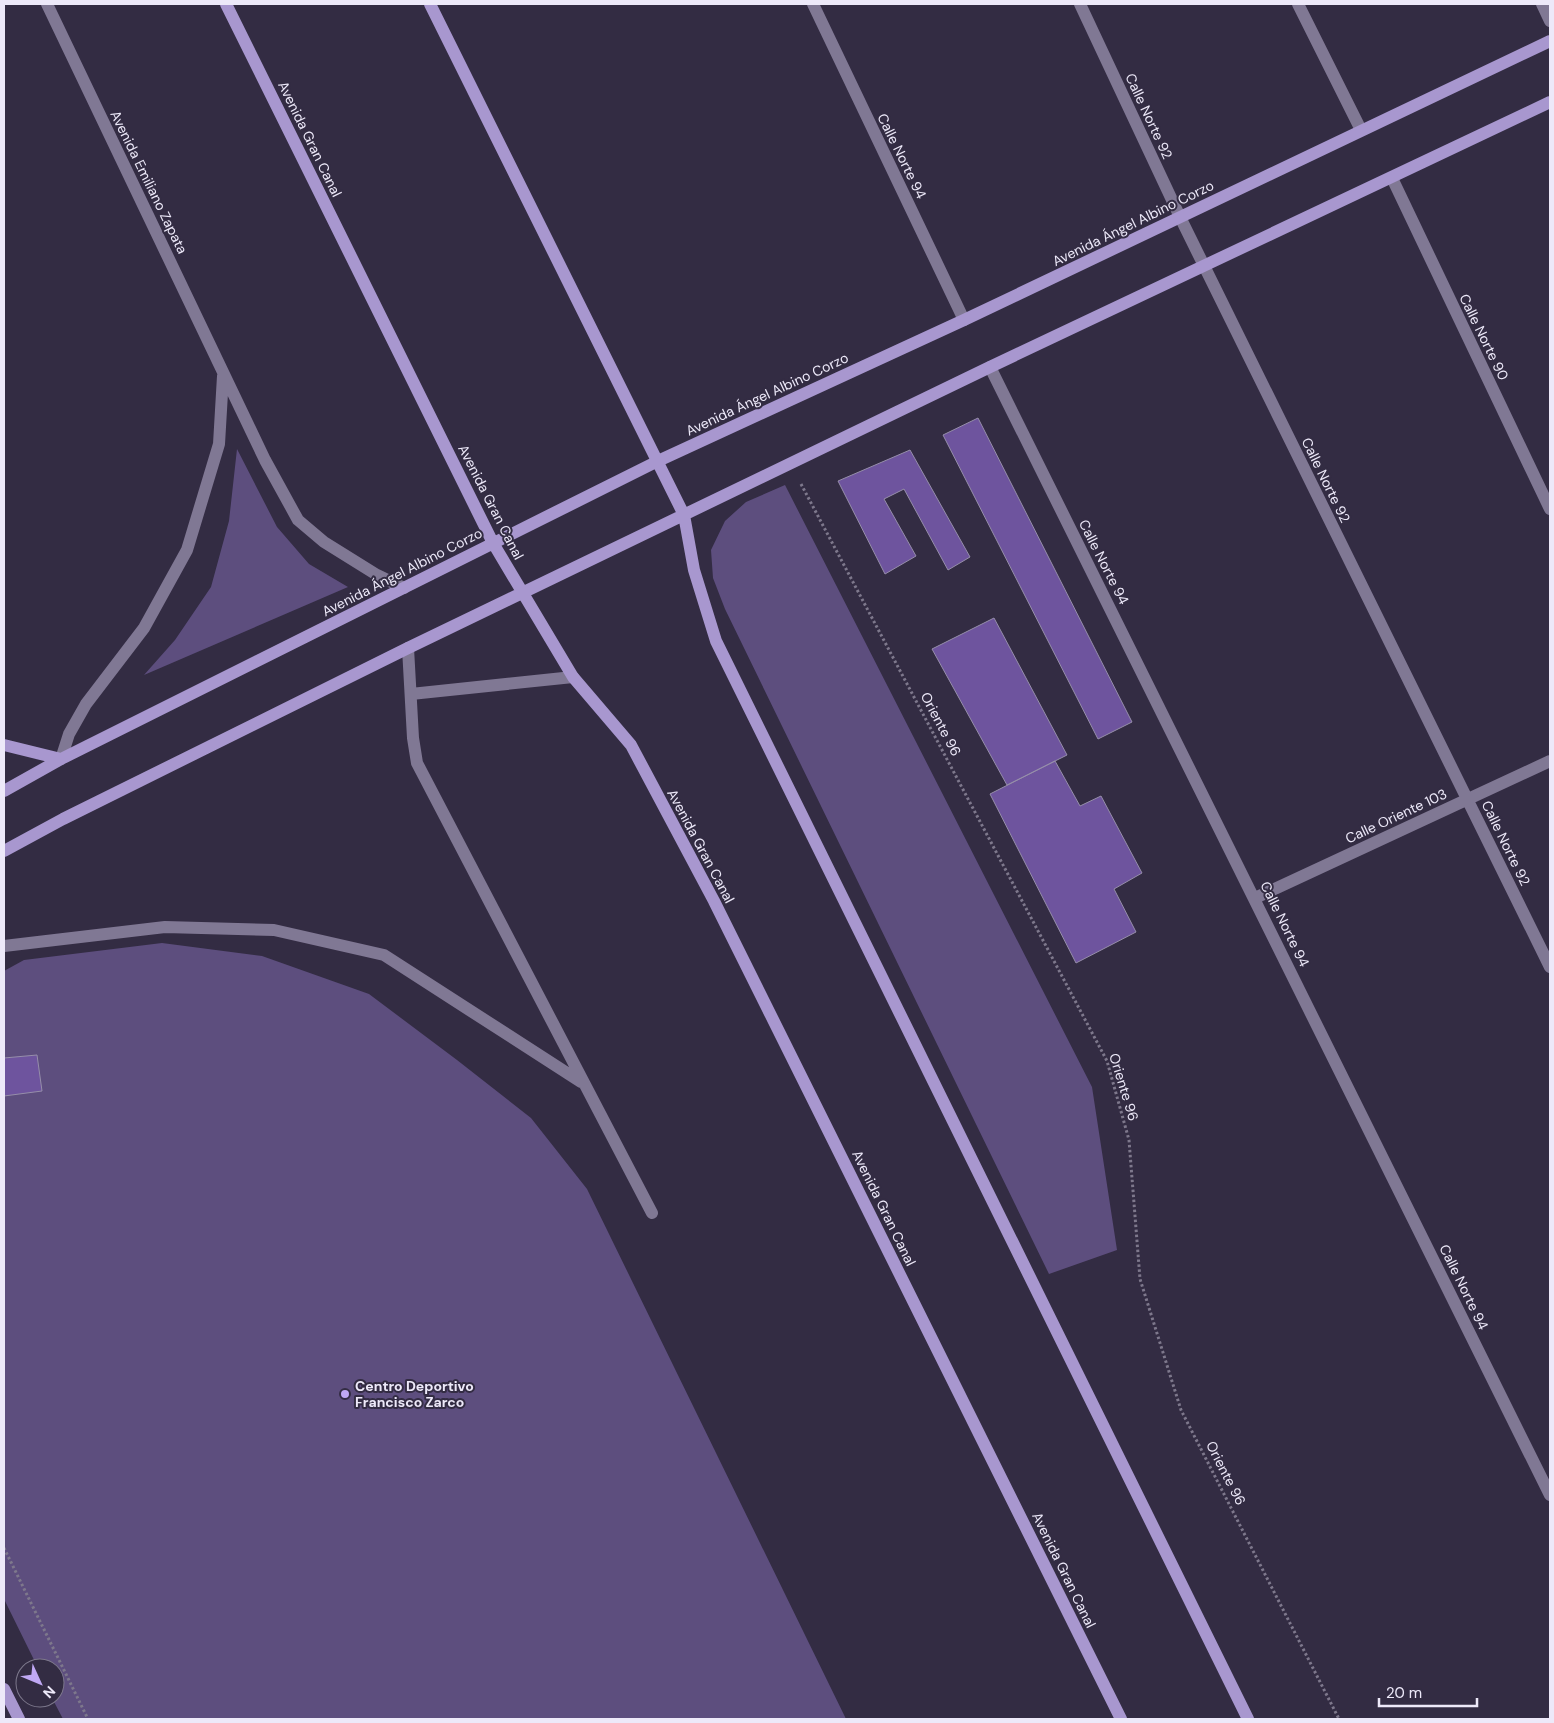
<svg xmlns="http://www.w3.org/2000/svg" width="1554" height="1723" font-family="'DM Sans',sans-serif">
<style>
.green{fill:#5d4e7e}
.building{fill:#6e549e;stroke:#968eaa}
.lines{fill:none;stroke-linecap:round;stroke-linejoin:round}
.path{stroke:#7e788c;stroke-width:3;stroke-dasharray:2.5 2.5;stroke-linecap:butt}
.minor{stroke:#807894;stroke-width:12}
.major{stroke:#a897cf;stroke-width:12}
.poi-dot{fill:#c0a8f4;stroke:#332c43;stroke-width:2}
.labels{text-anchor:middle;stroke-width:4;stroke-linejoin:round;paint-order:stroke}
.street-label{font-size:14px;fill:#ede9f9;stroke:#332c43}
.poi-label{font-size:14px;font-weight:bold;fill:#ede9f9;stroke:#332c43;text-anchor:start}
</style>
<rect width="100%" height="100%" fill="#332c43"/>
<path class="green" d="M 237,449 L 277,527 L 309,564 L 348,587 L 144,675 L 175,640 L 211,587 L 229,521 Z
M 785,485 L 1092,1087 L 1117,1250 L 1049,1274 L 725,609 L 713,578 L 711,550 L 725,521 L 746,502 Z
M 162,943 L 262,956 L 369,994 L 457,1060 L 531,1118 L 587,1189 L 846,1719 L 63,1719 L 52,1698 L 55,1698 L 55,1668 L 38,1668 L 4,1599 L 4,971 L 24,960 Z"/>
<path class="building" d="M 978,418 L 1132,722 L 1098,739 L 943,435 Z
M 910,450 L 970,557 L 948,570 L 904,489 L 884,499 L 916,556 L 885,574 L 838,481 Z
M 994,618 L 1067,755 L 1007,785 L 932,649 Z
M 1055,761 L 1080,806 L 1101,796 L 1142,873 L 1114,889 L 1136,932 L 1076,963 L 990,794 Z
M 37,1055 L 42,1091 L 4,1096 L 4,1058 Z"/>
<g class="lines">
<path class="path" d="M 801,484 L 1107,1061 L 1129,1140 L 1140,1279 L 1181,1410 L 1339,1719
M 4,1548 L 88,1719"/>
<path class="minor" d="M 47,4 L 265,460 L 298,520 L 324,542 L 377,575 L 404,588
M 813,4 L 964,320
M 1080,4 L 1180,217 L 1550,967
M 1298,4 L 1361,130
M 1542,4 L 1550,21
M 1392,178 L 1550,509
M 990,367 L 1550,1495
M 408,648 L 413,738 L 417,763 L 652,1213
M 411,694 L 573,677
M 61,759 L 69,734 L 86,704 L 144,628 L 187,550 L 219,444 L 223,376
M 1255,898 L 1550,761
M 4,946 L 165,927 L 274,930 L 384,955 L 581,1082"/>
<path class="major" d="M 226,4 L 493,543 L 573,677 L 631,745 L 714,901 L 1121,1719
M 430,4 L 684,515 L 694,570 L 716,641 L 1248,1719
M 4,745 L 61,759
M 4,791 L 61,759 L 658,461 L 964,320 L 1550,41
M 4,851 L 63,819 L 408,648 L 990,367 L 1550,102
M 4,1689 L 19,1719"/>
</g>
<circle class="poi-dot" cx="345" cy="1394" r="5"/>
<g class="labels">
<g class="street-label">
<text transform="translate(1149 116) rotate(65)" y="5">Calle Norte 92</text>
<text transform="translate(310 139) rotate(64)" y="5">Avenida Gran Canal</text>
<text transform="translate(902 156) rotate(64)" y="5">Calle Norte 94</text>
<text transform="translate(149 182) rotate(64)" y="5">Avenida Emiliano Zapata</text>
<text transform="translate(1133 223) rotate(-26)" y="5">Avenida Ángel Albino Corzo</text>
<text transform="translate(1484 337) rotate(64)" y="5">Calle Norte 90</text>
<text transform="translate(767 394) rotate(-25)" y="5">Avenida Ángel Albino Corzo</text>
<text transform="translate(1326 480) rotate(64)" y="5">Calle Norte 92</text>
<text transform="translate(491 502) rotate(63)" y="5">Avenida Gran Canal</text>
<text transform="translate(1104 562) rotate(63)" y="5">Calle Norte 94</text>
<text transform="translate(402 572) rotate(-27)" y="5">Avenida Ángel Albino Corzo</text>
<text transform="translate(941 724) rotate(62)" y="5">Oriente 96</text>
<text transform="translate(1396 816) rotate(-25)" y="5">Calle Oriente 103</text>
<text transform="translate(1506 843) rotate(64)" y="5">Calle Norte 92</text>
<text transform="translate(701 846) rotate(62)" y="5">Avenida Gran Canal</text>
<text transform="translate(1285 924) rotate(64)" y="5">Calle Norte 94</text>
<text transform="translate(1124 1087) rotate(73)" y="5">Oriente 96</text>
<text transform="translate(884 1208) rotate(64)" y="5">Avenida Gran Canal</text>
<text transform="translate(1464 1287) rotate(64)" y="5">Calle Norte 94</text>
<text transform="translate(1226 1473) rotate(63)" y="5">Oriente 96</text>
<text transform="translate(1064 1570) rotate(64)" y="5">Avenida Gran Canal</text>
</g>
<g class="poi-label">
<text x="355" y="1391">Centro Deportivo<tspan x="355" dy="16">Francisco Zarco</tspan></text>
</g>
</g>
<rect width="1554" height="1723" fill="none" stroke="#ede9f9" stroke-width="10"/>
<g transform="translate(40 1683) rotate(134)"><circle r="24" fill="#332c43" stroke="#7d788c"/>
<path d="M0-4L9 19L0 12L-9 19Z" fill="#c0a8f4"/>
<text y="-8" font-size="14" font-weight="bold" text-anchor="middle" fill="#ede9f9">N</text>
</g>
<path d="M1379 1698v8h98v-8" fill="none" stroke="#ede9f9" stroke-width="2.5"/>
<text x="1386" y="1698" font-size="15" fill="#ede9f9" stroke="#332c43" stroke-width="4" paint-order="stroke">20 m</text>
</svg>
